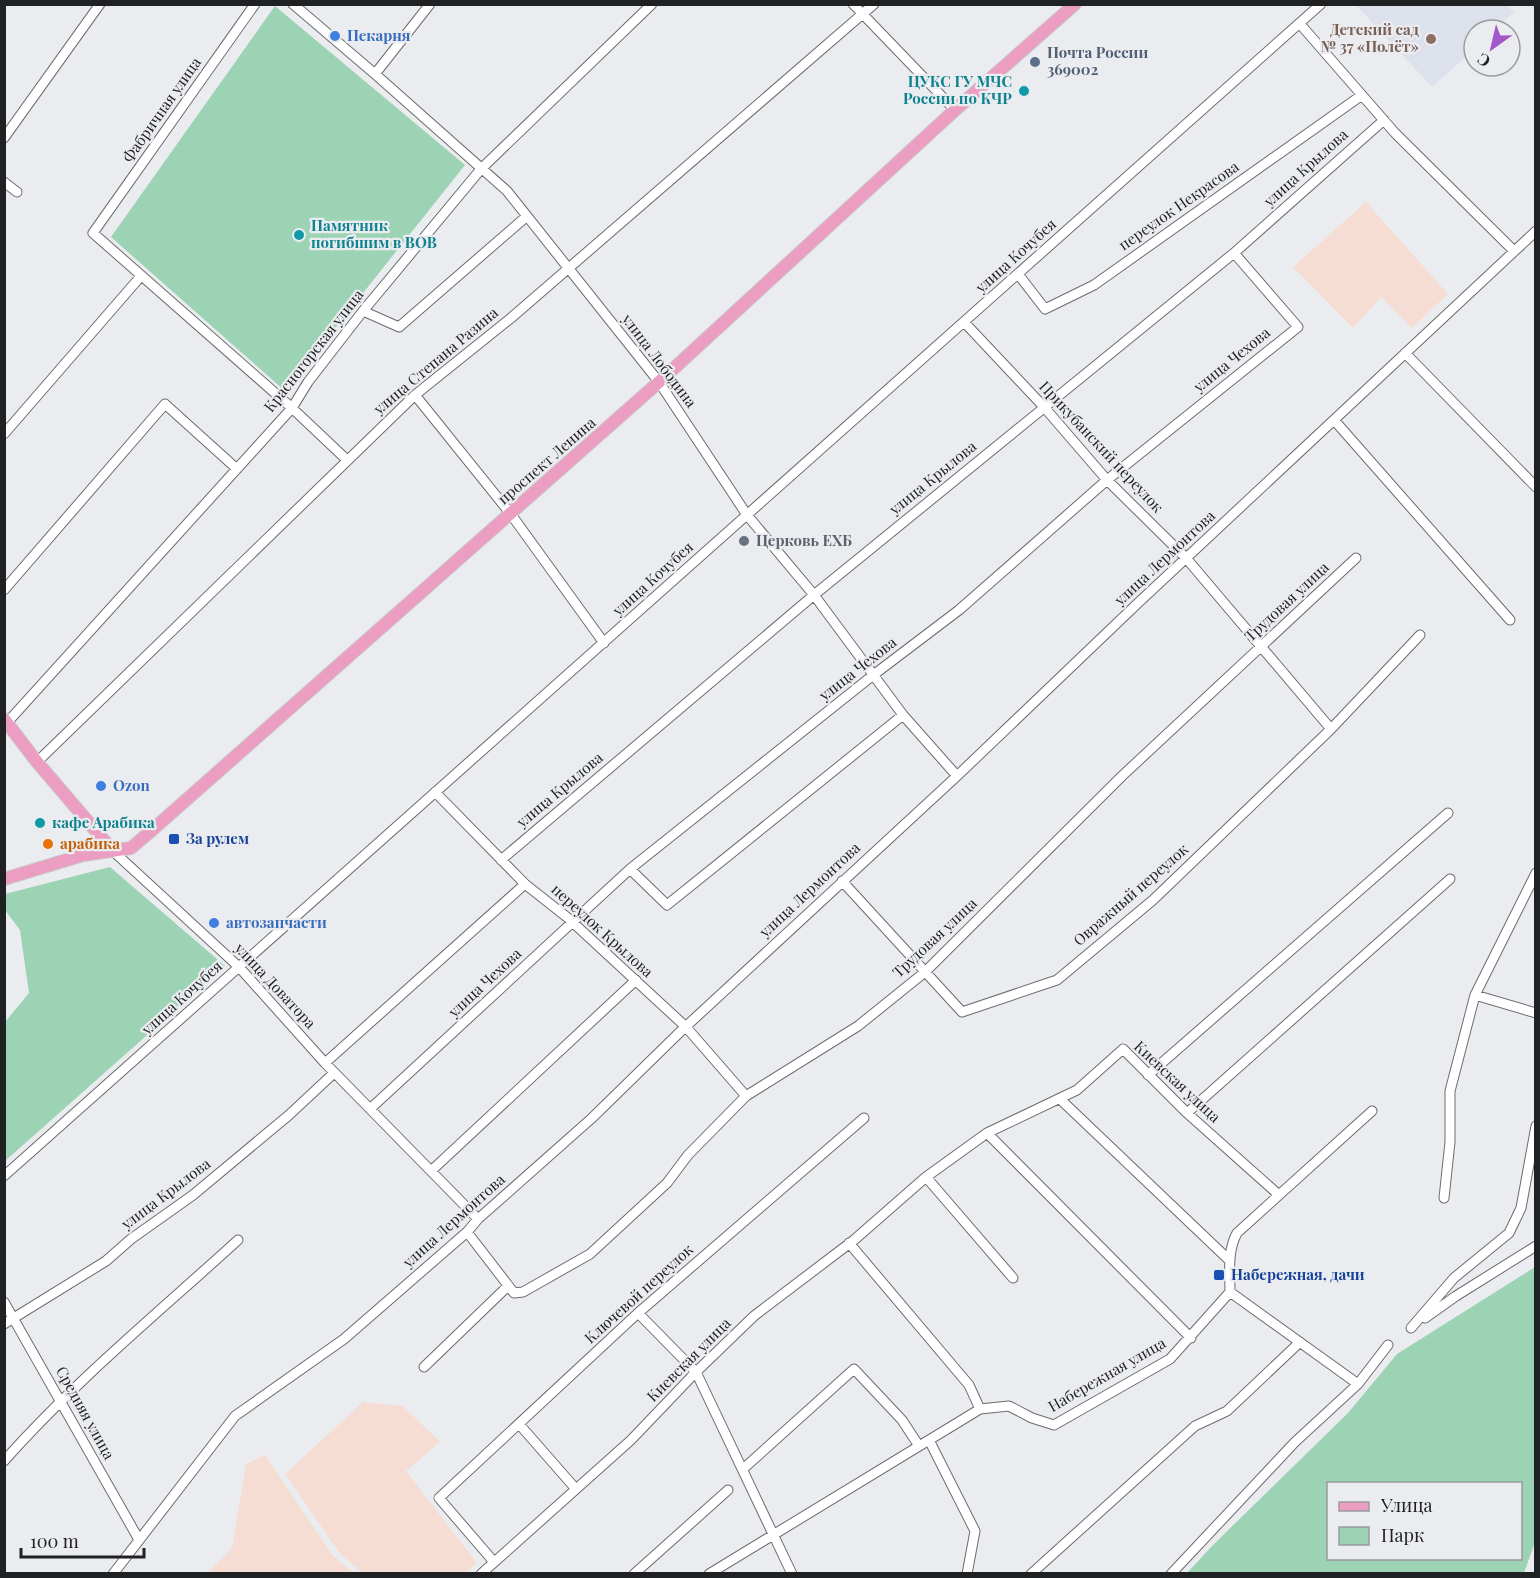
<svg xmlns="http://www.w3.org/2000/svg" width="1540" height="1578" font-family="'Playfair Display',serif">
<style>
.industrial{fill:#f5ddd3}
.built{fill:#dde1ec}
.green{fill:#9bd3b4;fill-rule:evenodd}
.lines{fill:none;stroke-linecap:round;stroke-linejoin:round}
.minor-casing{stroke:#6a6c6f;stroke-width:11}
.major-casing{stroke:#c9caca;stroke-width:14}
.minor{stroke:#fff;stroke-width:9}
.major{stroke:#eb9ec2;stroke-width:12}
.shop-dot{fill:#3f7fe0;stroke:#ebecf0;stroke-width:2}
.education-dot{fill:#8d6e63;stroke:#ebecf0;stroke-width:2}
.service-dot{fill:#5c6f8a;stroke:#ebecf0;stroke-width:2}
.culture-dot{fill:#0f9aa8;stroke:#ebecf0;stroke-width:2}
.worship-dot{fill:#6b7280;stroke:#ebecf0;stroke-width:2}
.transit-dot{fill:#1a4fb4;stroke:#ebecf0;stroke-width:2}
.food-dot{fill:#e8710a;stroke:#ebecf0;stroke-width:2}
.labels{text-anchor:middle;stroke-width:4.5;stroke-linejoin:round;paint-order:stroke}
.education-label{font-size:15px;font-weight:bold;fill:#785e54;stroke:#ebecf0;text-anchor:end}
.shop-label{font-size:15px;font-weight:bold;fill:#366cbe;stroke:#ebecf0;text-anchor:start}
.service-label{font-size:15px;font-weight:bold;fill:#4e5e75;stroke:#ebecf0;text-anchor:start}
.culture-label{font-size:15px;font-weight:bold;fill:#0d838f;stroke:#ebecf0;text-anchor:start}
.street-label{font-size:15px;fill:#202122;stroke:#ebecf0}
.worship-label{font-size:15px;font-weight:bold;fill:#5b616d;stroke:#ebecf0;text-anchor:start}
.transit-label{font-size:15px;font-weight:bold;fill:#164399;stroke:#ebecf0;text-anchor:start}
.food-label{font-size:15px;font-weight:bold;fill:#c56008;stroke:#ebecf0;text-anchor:start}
</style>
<rect width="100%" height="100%" fill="#ebecf0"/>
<path class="industrial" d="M 1366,202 L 1448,294 L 1412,328 L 1381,297 L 1353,328 L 1293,267 Z
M 363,1402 L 403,1406 L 440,1442 L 406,1471 L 477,1563 L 465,1573 L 363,1573 L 341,1555 L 285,1474 Z
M 265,1455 L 333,1556 L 354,1573 L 208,1573 L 232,1548 L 246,1464 Z"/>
<path class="built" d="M 1508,5 L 1514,12 L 1494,30 L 1474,30 L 1474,49 L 1432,87 L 1356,5 Z"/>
<path class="green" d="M 275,6 L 465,165 L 285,391 L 111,237 Z
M 110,867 L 225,966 L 5,1161 L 5,1022 L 29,993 L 20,930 L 5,910 L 5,894 Z
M 1535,1267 L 1536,1539 L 1524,1573 L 1187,1573 L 1214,1544 L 1348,1413 L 1397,1354 ZM 1328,1484 L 1520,1484 L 1520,1558 L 1328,1558 Z"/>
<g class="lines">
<defs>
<path id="minor" d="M 255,4 L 93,233 L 292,408 L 347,460
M 293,4 L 375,74 L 507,191 L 659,382 L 747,515 L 814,595 L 903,715 L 957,776
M 853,4 L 955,110
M 1300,24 L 1395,133 L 1514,251
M 375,74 L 430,4
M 4,138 L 100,4
M 4,182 L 17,192
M 1018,274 L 1045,309 L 1094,285 L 1362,95
M 363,311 L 399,327 L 527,216
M 964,322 L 1044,407 L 1107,480 L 1186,558 L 1331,729
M 1405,353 L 1536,487
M 415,395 L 510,513 L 604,643
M 1334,420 L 1510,620
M 4,434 L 141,276
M 4,590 L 165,404 L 237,469
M 4,726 L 292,408 L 308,382 L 363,311 L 481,169 L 652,4
M 37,762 L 415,395 L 511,318 L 874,4
M 435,792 L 525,884 L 568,918 L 686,1027 L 746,1096
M 113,851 L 239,967 L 325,1063 L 478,1219
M 501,860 L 814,595 L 1234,253 L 1384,120
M 630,869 L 667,905 L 903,715
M 842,881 L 962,1012 L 1057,980 L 1153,900 L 1331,729 L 1420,635
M 1475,995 L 1536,1013
M 325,1063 L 525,884
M 1148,1075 L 1448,813
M 1060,1099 L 1229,1260
M 370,1109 L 630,869 L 872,676 L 959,610 L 1107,480 L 1298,327 L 1234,253
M 1187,1113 L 1450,879
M 987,1133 L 1191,1338
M 431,1171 L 636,980
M 4,1176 L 1321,4
M 926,1177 L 1013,1278
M 1444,1198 L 1450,1142 L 1450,1091 L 1475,995 L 1536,873
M 467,1232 L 514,1293 L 523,1292 L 590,1254 L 667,1183 L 688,1155 L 746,1096 L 858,1026 L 925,972 L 1122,776 L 1356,558
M 849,1243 L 969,1385 L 980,1409
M 1230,1292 L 1358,1384
M 4,1302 L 138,1538
M 638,1313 L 696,1372 L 792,1574
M 1425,1318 L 1456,1296 L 1536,1246
M 4,1324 L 106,1261 L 131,1239 L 193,1195 L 289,1115 L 334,1073
M 1411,1328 L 1454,1278 L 1509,1233 L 1521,1208 L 1536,1126
M 424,1367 L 508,1286
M 519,1424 L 575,1488
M 929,1440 L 975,1531 L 967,1574
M 4,1461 C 75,1381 159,1312 238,1240
M 743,1469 L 854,1369 L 902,1420 L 919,1446
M 494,1562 L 439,1498 L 638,1313 L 864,1118
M 113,1574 L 235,1416 L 344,1339 L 467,1232 L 478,1219 L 592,1118 L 681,1031 L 957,776 L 1138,603 L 1536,231
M 481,1574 L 631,1440 L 696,1372 L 754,1316 L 854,1240 L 926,1177 L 987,1133 L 1077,1090 L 1123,1049 L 1187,1113 L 1279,1195
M 634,1574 L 728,1490
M 709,1574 L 980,1409 L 1009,1406 L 1032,1418 L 1054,1425 L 1170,1359 L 1230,1292 C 1230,1273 1227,1251 1237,1233 L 1372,1111
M 1031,1574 L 1195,1426 L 1227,1411 L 1300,1342
M 1171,1574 L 1295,1442 L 1358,1384 L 1388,1345"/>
<path id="major" d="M 4,719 L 37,762 L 113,851
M 4,879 L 83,855 L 131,848 L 151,831 L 659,382 L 955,110 L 1075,4"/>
</defs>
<use href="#minor" class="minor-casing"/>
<use href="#major" class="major-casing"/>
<use href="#minor" class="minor"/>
<use href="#major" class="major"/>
</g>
<g class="shop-dot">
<circle cx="335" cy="36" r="6"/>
<circle cx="101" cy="786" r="6"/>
<circle cx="214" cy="923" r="6"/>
</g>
<circle class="education-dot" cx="1431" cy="39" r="6"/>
<circle class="service-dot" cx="1035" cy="62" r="6"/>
<g class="culture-dot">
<circle cx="1024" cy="91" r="6"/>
<circle cx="299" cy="235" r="6"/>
<circle cx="40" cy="823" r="6"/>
</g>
<circle class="worship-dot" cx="744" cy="541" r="6"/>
<g class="transit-dot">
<rect x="168" y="833" width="12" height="12" rx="3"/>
<rect x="1213" y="1269" width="12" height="12" rx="3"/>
</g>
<circle class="food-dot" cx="48" cy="844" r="6"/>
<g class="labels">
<g class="education-label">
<text x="1419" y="35">Детский сад<tspan x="1419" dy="17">№ 37 «Полёт»</tspan></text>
</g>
<g class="shop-label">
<text x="347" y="41">Пекарня</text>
<text x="113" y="791">Ozon</text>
<text x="226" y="928">автозапчасти</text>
</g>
<g class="service-label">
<text x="1047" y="58">Почта России<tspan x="1047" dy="17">369002</tspan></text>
</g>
<g class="culture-label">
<text x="1012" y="87" text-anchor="end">ЦУКС ГУ МЧС<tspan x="1012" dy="17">России по КЧР</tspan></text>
<text x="311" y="231">Памятник<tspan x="311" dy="17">погибшим в ВОВ</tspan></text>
<text x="52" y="828">кафе Арабика</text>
</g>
<g class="street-label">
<text transform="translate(162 110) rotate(-55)" y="5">Фабричная улица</text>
<text transform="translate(1306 168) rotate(-42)" y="5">улица Крылова</text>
<text transform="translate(1179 206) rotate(-35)" y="5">переулок Некрасова</text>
<text transform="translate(1016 256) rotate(-42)" y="5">улица Кочубея</text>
<text transform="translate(314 351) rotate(-52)" y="5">Красногорская улица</text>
<text transform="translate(1232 360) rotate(-39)" y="5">улица Чехова</text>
<text transform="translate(436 361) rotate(-40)" y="5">улица Степана Разина</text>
<text transform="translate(659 361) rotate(53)" y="5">улица Лободина</text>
<text transform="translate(1101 447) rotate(47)" y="5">Прикубанский переулок</text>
<text transform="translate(547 461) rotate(-41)" y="5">проспект Ленина</text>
<text transform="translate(933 478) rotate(-39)" y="5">улица Крылова</text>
<text transform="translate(1165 558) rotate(-43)" y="5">улица Лермонтова</text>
<text transform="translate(653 579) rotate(-42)" y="5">улица Кочубея</text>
<text transform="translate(1287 602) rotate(-43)" y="5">Трудовая улица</text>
<text transform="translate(858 669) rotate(-38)" y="5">улица Чехова</text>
<text transform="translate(560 790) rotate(-40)" y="5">улица Крылова</text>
<text transform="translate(810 890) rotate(-43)" y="5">улица Лермонтова</text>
<text transform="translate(1131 895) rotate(-41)" y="5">Овражный переулок</text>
<text transform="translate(602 931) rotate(42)" y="5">переулок Крылова</text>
<text transform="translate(935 938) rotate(-43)" y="5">Трудовая улица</text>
<text transform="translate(485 983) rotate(-43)" y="5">улица Чехова</text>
<text transform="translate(275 986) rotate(47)" y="5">улица Доватора</text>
<text transform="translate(182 998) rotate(-42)" y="5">улица Кочубея</text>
<text transform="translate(1177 1082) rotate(43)" y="5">Киевская улица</text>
<text transform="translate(166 1194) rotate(-37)" y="5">улица Крылова</text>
<text transform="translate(454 1221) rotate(-42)" y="5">улица Лермонтова</text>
<text transform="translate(639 1294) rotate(-42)" y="5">Ключевой переулок</text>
<text transform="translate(689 1360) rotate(-45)" y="5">Киевская улица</text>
<text transform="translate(1107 1375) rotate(-30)" y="5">Набережная улица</text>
<text transform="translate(85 1413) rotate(61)" y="5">Средняя улица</text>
</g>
<g class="worship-label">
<text x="756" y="546">Церковь ЕХБ</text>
</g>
<g class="transit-label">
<text x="186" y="844">За рулем</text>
<text x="1231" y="1280">Набережная, дачи</text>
</g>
<g class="food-label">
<text x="60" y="849">арабика</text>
</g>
</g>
<rect width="1540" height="1578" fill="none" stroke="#202122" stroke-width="12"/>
<rect x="1327" y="1482" width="195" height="78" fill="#ebecf0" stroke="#9a9b9e" stroke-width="1.5"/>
<rect x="1339" y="1502" width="30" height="9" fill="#eb9ec2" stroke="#9a9b9e" stroke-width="1.5"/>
<text x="1381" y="1512" font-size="18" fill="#202122">Улица</text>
<rect x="1339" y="1527" width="30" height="18" fill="#9bd3b4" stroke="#9a9b9e" stroke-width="1.5"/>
<text x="1381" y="1542" font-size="18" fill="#202122">Парк</text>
<g transform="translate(1492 48) rotate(214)"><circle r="28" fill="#ebecf0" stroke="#9a9b9e" stroke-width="1.5"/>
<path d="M0-4.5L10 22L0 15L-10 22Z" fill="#a357ca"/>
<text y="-9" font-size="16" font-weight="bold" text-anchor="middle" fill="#202122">С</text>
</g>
<path d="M21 1548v9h123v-9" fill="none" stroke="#202122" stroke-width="3"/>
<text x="30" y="1548" font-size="18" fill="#202122" stroke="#ebecf0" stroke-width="4.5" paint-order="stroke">100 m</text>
</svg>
